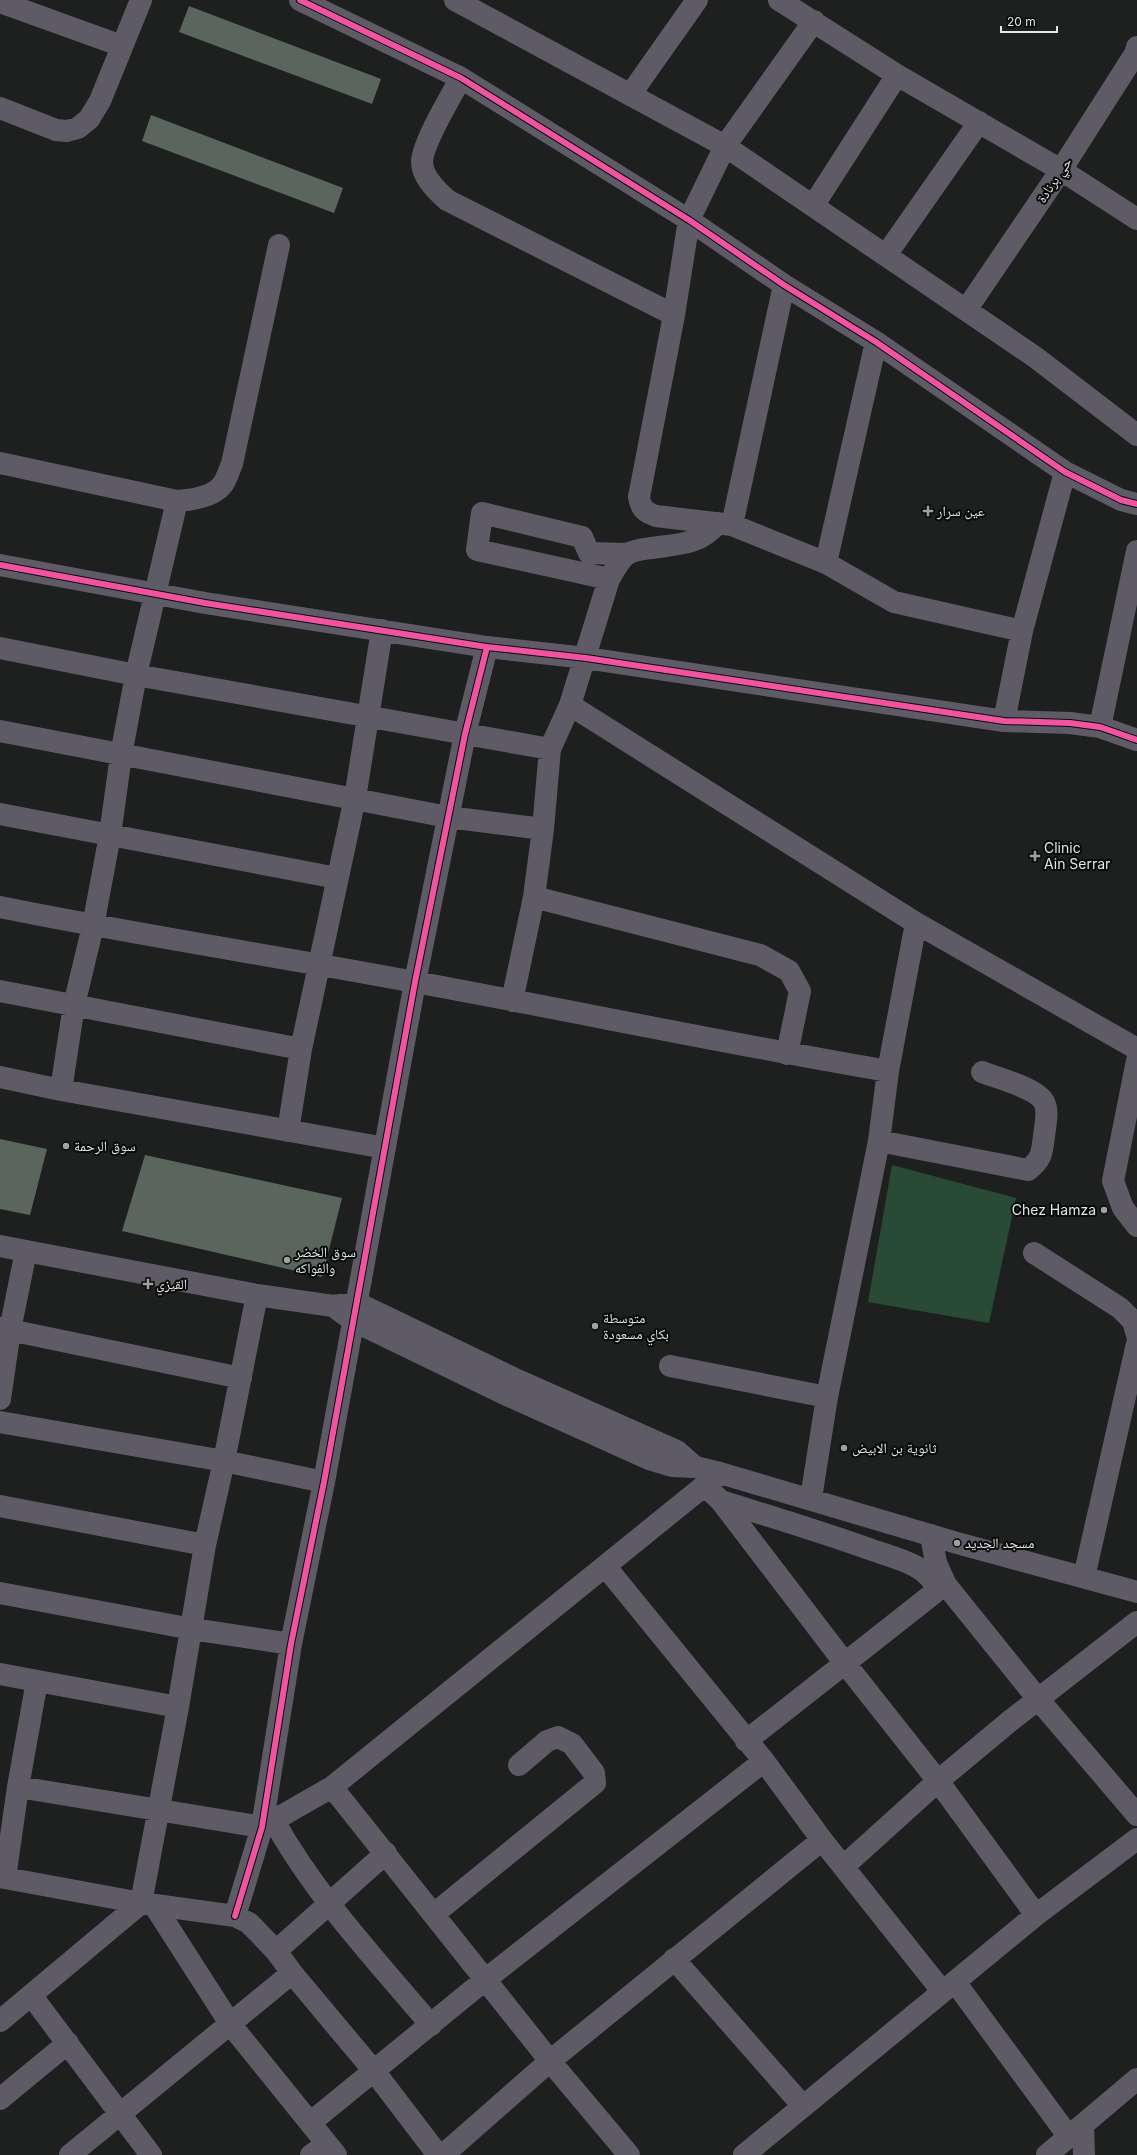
<svg xmlns="http://www.w3.org/2000/svg" width="1137" height="2155" font-family="Inter,'Noto Naskh Arabic',sans-serif">
<style>
.green{fill:#294a35}
.building{fill:#59655d}
.lines{fill:none;stroke-linecap:round;stroke-linejoin:round}
.minor{stroke:#5f5b66;stroke-width:22}
.cycleway-casing{stroke:#080a09;stroke-width:8}
.cycleway{stroke:#f153a3;stroke-width:6}
.poi-dot{fill:#9fa1a0;stroke:#080a09;stroke-width:1.5}
.labels{text-anchor:middle;stroke-width:4;stroke-linejoin:round;paint-order:stroke}
.street-label{font-size:14px;fill:#e5e7e5;stroke:#080a09}
.poi-label{font-size:14px;fill:#e5e7e5;stroke:#080a09;text-anchor:start}
</style>
<rect width="100%" height="100%" fill="#1e201f"/>
<path class="green" d="M 892,1165 L 1016,1198 L 989,1323 L 868,1302 Z"/>
<path class="building" d="M 189,6 L 381,79 L 372,104 L 179,32 Z
M 151,115 L 343,188 L 334,213 L 142,141 Z
M 0,1139 L 47,1149 L 30,1215 L 0,1209 Z
M 145,1155 L 342,1198 L 322,1277 L 122,1231 Z"/>
<g class="lines">
<path class="minor" d="M 300,0 L 461,78 L 689,220 L 784,285 L 876,342 L 1065,472 L 1121,500 L 1137,504
M 455,0 L 725,146 L 1035,357 L 1137,435
M 779,0 L 897,75 L 1061,170 L 1137,219
M 0,2 L 122,46
M 814,21 L 725,146 L 689,220 L 674,315 L 639,497 C 641,509 645,512 656,516 L 732,525 L 826,563 L 894,602 L 1022,631 L 1004,721
M 461,78 C 451,96 422,144 422,162 C 422,177 437,191 447,200 L 674,315
M 630,95 L 697,0
M 0,108 L 56,130 L 67,131 L 78,128 L 89,119 L 100,101 L 141,0
M 813,206 L 897,75
M 886,255 L 979,122
M 966,310 L 1061,170 L 1135,54 L 1137,47
M 0,463 L 177,501 C 191,500 214,497 223,484 C 227,478 229,470 232,464 L 279,245
M 718,523 C 699,545 679,544 651,548 C 643,549 634,550 627,554 C 619,560 614,571 609,579 L 570,705 L 916,923 L 1137,1049
M 732,525 L 784,285
M 826,563 L 876,342
M 0,565 L 205,603 L 487,647 L 586,658 L 1004,721 L 1070,723 L 1100,727 L 1137,740
M 609,579 L 477,550 L 482,513 L 582,537 L 589,553 L 628,554
M 1022,631 L 1065,472
M 0,648 L 136,675 L 550,749
M 1100,727 L 1137,551
M 0,731 L 448,817 L 543,829
M 0,814 L 337,878
M 534,897 L 760,955 L 789,971 L 800,991 L 787,1054
M 0,907 C 138,935 277,956 415,982 C 573,1011 729,1044 888,1071
M 0,991 L 301,1049
M 512,1001 L 534,897 L 543,829 L 550,749 L 570,705
M 1137,1061 L 1113,1181 L 1123,1208 L 1137,1226
M 0,1077 L 61,1090 L 385,1148
M 61,1090 L 74,1005 L 93,926 L 110,835 L 121,755 L 136,675 L 177,501
M 288,1131 L 301,1049 L 355,798 L 382,630
M 879,1141 L 1028,1170 C 1042,1159 1042,1153 1044,1136 C 1045,1126 1049,1111 1044,1102 C 1037,1088 997,1078 982,1072
M 0,1246 L 257,1295 L 333,1306 L 357,1303 L 513,1378 L 677,1451 L 695,1467
M 1034,1253 L 1120,1308 L 1133,1321 L 1137,1335
M 333,1306 L 352,1320 L 509,1396 L 649,1459 L 672,1466 L 695,1467 L 720,1473 L 957,1543 L 1137,1592
M 0,1328 L 241,1378
M 670,1366 L 827,1397
M 0,1399 L 10,1330 L 26,1251
M 0,1422 L 224,1461 L 324,1482
M 705,1486 L 721,1501 L 844,1662 L 938,1781 L 1036,1915
M 811,1498 L 827,1397 L 879,1141 L 888,1071 L 916,923
M 721,1501 C 772,1517 822,1532 872,1550 C 886,1555 902,1559 915,1566 C 924,1571 938,1581 934,1593 L 746,1741
M 0,1506 L 205,1545
M 931,1535 L 936,1563 L 946,1585 L 1038,1699 L 1137,1815
M 605,1566 L 764,1761 L 822,1840 L 942,1991
M 1084,1577 L 1137,1344
M 0,1593 L 192,1629 L 291,1644
M 0,1674 L 178,1707
M 18,1787 L 262,1827 L 332,1787 L 720,1473
M 332,1787 L 550,2061 L 629,2155
M 274,1821 C 316,1896 375,1959 431,2025
M 844,1866 L 938,1781 L 1010,1721 L 1137,1622
M 0,1877 L 141,1903 L 235,1916 L 249,1923 L 276,1951 L 292,1973 L 374,2071 L 438,2155
M 5,1878 L 18,1787 L 37,1681
M 154,1905 L 231,2025 L 336,2155
M 434,1914 L 595,1783 L 594,1773 L 572,1744 L 558,1737 L 547,1741 L 519,1765
M 235,1916 L 262,1827 L 291,1644 L 324,1482 L 415,982 L 465,734 L 487,647
M 276,1951 L 386,1853
M 674,1959 L 802,2105
M 955,1982 L 1069,2137
M 31,1995 L 151,2155
M 0,2021 L 141,1903 L 178,1707 L 205,1545 L 224,1461 L 257,1295
M 0,2099 L 68,2043
M 310,2123 L 486,1979 L 764,1761
M 1083,2125 L 1084,2155
M 70,2155 L 292,1973
M 311,2155 L 327,2144
M 443,2155 L 550,2061 L 822,1840
M 744,2155 L 1036,1915 L 1137,1839
M 1047,2155 L 1137,2079"/>
<defs>
<path id="cycleway" d="M 300,0 L 461,78 L 689,220 L 784,285 L 876,342 L 1065,472 L 1121,500 L 1137,504
M 0,565 L 205,603 L 487,647 L 586,658 L 1004,721 L 1070,723 L 1100,727 L 1137,740
M 235,1916 L 262,1827 L 291,1644 L 324,1482 L 415,982 L 465,734 L 487,647"/>
</defs>
<use href="#cycleway" class="cycleway-casing"/>
<use href="#cycleway" class="cycleway"/>
</g>
<g class="poi-dot">
<path d="M926 505h4v4h4v4h-4v4h-4v-4h-4v-4h4z"/>
<path d="M1033 850h4v4h4v4h-4v4h-4v-4h-4v-4h4z"/>
<circle cx="66" cy="1146" r="4"/>
<circle cx="1104" cy="1210" r="4"/>
<circle cx="287" cy="1260" r="4"/>
<path d="M146 1278h4v4h4v4h-4v4h-4v-4h-4v-4h4z"/>
<circle cx="595" cy="1326" r="4"/>
<circle cx="844" cy="1448" r="4"/>
<circle cx="957" cy="1543" r="4"/>
</g>
<g class="labels">
<g class="street-label">
<text transform="translate(1054 180) rotate(-56)" y="5">حي برنادة</text>
</g>
<g class="poi-label">
<text x="937" y="516">عين سرار</text>
<text x="1044" y="853">Clinic<tspan x="1044" dy="16">Ain Serrar</tspan></text>
<text x="74" y="1151">سوق الرحمة</text>
<text x="1096" y="1215" text-anchor="end">Chez Hamza</text>
<text x="295" y="1257">سوق الخضر<tspan x="295" dy="16">والفواكه</tspan></text>
<text x="156" y="1289">القيزي</text>
<text x="603" y="1323">متوسطة<tspan x="603" dy="16">بكاي مسعودة</tspan></text>
<text x="852" y="1453">ثانوية بن الابيض</text>
<text x="965" y="1548">مسجد الجديد</text>
</g>
</g>
<path d="M1001 26v6h56v-6" fill="none" stroke="#e5e7e5" stroke-width="2"/>
<text x="1007" y="26" font-size="12" fill="#e5e7e5" stroke="#080a09" stroke-width="3" paint-order="stroke">20 m</text>
</svg>
